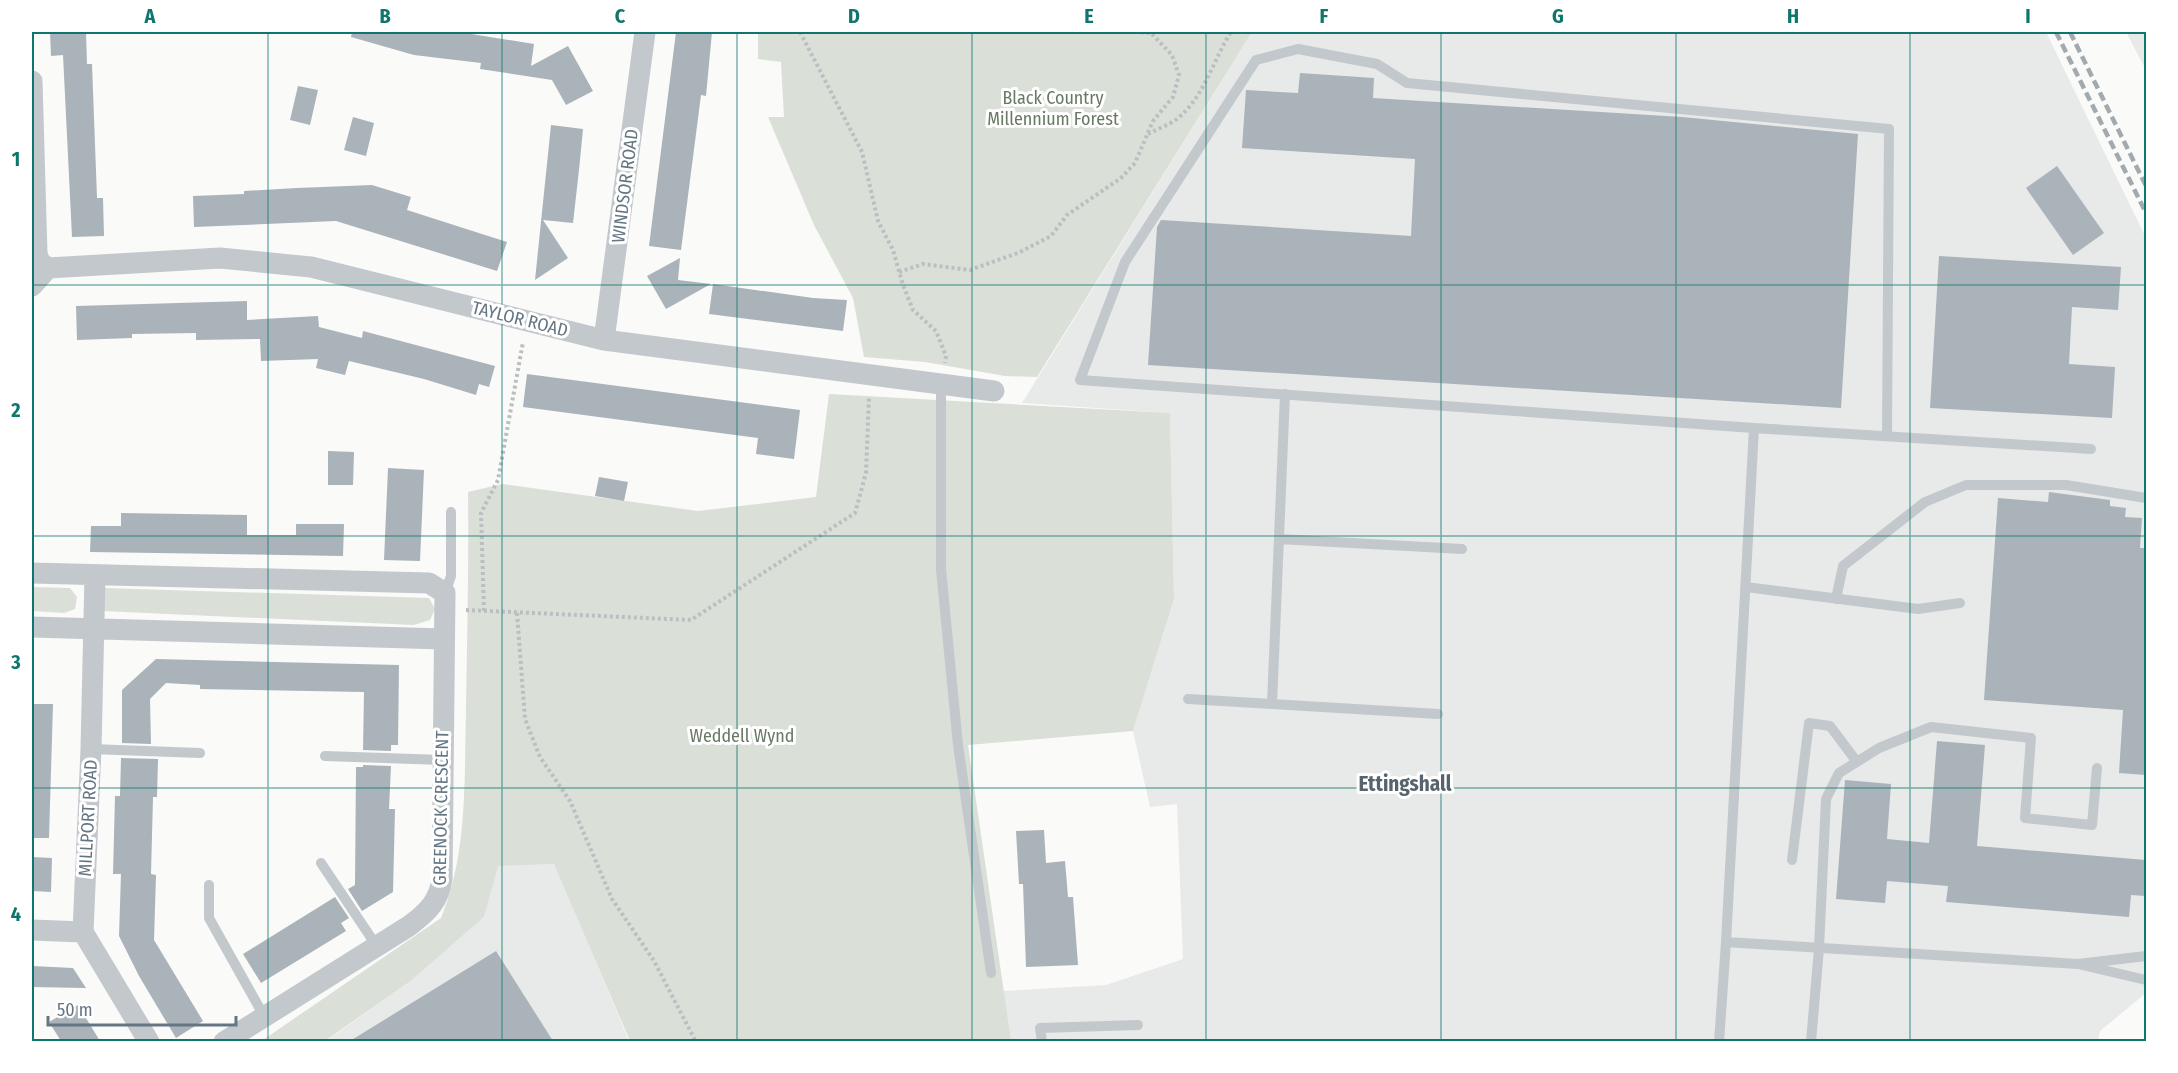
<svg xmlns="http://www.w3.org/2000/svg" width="2178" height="1073" font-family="'Fira Sans Condensed',sans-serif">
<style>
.built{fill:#e8e9e9}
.green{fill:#dadfd7}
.building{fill:#aab3b9}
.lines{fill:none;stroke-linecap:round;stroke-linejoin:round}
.path{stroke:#bbbfc2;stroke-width:4;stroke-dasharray:3 3;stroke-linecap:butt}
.lane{stroke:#c3c8cc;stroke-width:10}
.street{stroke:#c3c8cc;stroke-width:21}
.rail{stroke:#a2aab0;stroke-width:4.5;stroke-dasharray:9 4.5;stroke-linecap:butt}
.grid{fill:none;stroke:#0f766e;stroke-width:1.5;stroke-opacity:0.55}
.labels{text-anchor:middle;stroke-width:6;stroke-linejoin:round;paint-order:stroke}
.park-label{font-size:18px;fill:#687a64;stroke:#fff}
.street-label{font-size:18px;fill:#657683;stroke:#fff}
.quarter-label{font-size:21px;font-weight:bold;fill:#57646e;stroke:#fff}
.neatline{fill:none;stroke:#0f766e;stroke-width:2}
.grid-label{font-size:20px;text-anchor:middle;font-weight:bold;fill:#0f766e}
</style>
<rect width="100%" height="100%" fill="#fafaf8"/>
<path class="built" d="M 1252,32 L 2046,32 L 2146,238 L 2146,993 L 2100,1031 L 2098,1041 L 1011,1042 L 1003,991 L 1106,985 L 1183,959 L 1177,804 L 1150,807 L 1133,731 L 1174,599 L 1170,413 L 1022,403 Z
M 2126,32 L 2146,32 L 2146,70 Z
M 555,864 L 629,1041 L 325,1042 L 412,980 L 484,917 L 497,866 Z"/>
<path class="green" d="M 758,32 L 1252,32 L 1037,377 L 1005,376 L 925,362 L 864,357 L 853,298 L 814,225 L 768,117 L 784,117 L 781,62 L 758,59 Z
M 829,394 L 1170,413 L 1174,599 L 1133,731 L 968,745 L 1011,1041 L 630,1041 L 554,864 L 498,866 L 484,917 L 412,980 L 325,1041 L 260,1042 L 441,918 C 468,853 464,781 466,711 C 467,638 469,565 468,492 L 502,484 L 698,511 L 816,497 Z
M 32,587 L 70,588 L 77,597 L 75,609 L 64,613 L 32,611 Z
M 104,588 L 429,598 L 435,609 L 430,620 L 414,625 L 103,611 Z"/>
<path class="building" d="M 50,32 L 86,32 L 87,64 L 92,64 L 97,198 L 103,198 L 104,236 L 72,237 L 63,55 L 51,56 Z
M 352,32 L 459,32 L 534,44 L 531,66 L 568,46 L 593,91 L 566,105 L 552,80 L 480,69 L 481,63 L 414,55 L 351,37 Z
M 676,32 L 712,32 L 706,96 L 701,95 L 681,250 L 649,246 Z
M 1300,73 L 1374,78 L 1373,98 L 1682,117 L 1858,134 L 1841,408 L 1148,365 L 1157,227 L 1161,220 L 1411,236 L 1415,159 L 1242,148 L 1246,90 L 1298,93 Z
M 298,86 L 318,90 L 310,125 L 290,120 Z
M 353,117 L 374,123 L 366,156 L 344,150 Z
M 551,125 L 583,129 L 579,170 L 573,223 L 543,220 L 568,258 L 535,280 Z
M 2057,166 L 2104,233 L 2073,255 L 2026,188 Z
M 372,185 L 411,197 L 407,210 L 507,242 L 497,271 L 336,221 L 194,227 L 193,196 L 244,194 L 244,191 L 297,188 Z
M 1939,256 L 2121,267 L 2118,310 L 2072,307 L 2069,364 L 2115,367 L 2112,418 L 1930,408 Z
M 680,258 L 678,280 L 711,284 L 666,309 L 647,276 Z
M 713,284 L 813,298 L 847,300 L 843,331 L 709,314 Z
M 247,301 L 247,320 L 318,316 L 319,327 L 362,338 L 363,331 L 495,366 L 489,387 L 479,384 L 476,395 L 424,379 L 349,361 L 345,375 L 316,368 L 318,359 L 261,361 L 260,339 L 196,340 L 196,333 L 132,334 L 132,338 L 77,340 L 76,306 Z
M 527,374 L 800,410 L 794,459 L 756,454 L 758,438 L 523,407 Z
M 328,451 L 354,452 L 353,485 L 328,485 Z
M 388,468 L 424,470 L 420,561 L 384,560 Z
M 599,477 L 628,482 L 624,501 L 595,496 Z
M 2049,492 L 2110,500 L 2110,506 L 2126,508 L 2125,517 L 2142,518 L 2140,548 L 2146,548 L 2146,775 L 2119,773 L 2123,710 L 1984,700 L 1998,498 L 2048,502 Z
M 121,513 L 247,515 L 247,535 L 296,535 L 296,524 L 344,524 L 343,556 L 90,552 L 91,526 L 121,526 Z
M 156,659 L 399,665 L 398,745 L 391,745 L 391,751 L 363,750 L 364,692 L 200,689 L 200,685 L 166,683 L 150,699 L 151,744 L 122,743 L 122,690 Z
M 32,704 L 53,704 L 49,838 L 32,838 Z
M 1937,741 L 1985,745 L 1977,846 L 2146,860 L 2146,896 L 2131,895 L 2129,917 L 1946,902 L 1948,886 L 1887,881 L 1885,903 L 1836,899 L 1845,780 L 1891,784 L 1887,839 L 1929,843 Z
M 121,758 L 158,759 L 157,797 L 153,797 L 151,874 L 156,875 L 154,940 L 203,1021 L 176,1038 L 139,976 L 119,936 L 121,874 L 113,874 L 115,796 L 120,796 Z
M 363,765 L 391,766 L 389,809 L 395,809 L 393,892 L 362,911 L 348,889 L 355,885 L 356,767 L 363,767 Z
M 1044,830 L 1046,863 L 1065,861 L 1068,897 L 1073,897 L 1078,965 L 1026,967 L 1023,884 L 1019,884 L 1016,831 Z
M 32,857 L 52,858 L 51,892 L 32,891 Z
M 335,897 L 349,918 L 341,923 L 346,931 L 261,983 L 243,954 Z
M 496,951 L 553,1041 L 350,1041 Z
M 32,966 L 73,968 L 86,988 L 32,987 Z
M 78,1005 L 100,1041 L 61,1041 L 49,1022 Z"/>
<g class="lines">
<path class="path" d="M 800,32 L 862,152 L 878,221 L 893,250 L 903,285 L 913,310 L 936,331 L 946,356 L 945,363
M 1148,134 C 1157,129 1169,125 1177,119 C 1205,96 1213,60 1231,32
M 899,272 L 923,264 L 970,270 L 1018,253 L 1051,236 L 1067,215 L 1121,178 L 1135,163 L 1153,121 L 1173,97 L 1179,75 L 1172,55 L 1151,33 L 1137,32
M 466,610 L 691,620 L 855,513 L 866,473 L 869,397
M 484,611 L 481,513 L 498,480 L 523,342
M 517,613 L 525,719 L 540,757 L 570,801 L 612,899 L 654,961 L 696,1042"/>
<path class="lane" d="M 941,384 L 941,569 L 958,745 L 991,973
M 1285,394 L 1272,704 L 1438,714
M 1754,428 L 1080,380 L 1125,262 L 1256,60 L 1298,49 L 1377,64 L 1407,83 L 1889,129 L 1887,436
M 1279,539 L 1462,549
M 1746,587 L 1918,609 L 1960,603
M 445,593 L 451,576 L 451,512
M 1836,599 L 1843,566 L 1925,502 L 1966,485 L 2066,485 L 2146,498
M 1188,699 L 1272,704
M 91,749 L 200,753
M 325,756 L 443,760
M 1792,860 L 1809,723 L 1830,726 L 1857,762
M 321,863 L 376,945
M 209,885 L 209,918 L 264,1016
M 2146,956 L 2078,964 L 2146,980
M 2078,964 L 1726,942 L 1754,428 L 2091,449
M 1042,1042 L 1040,1028 L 1138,1025
M 1719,1042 L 1726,942
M 1811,1042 L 1819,948 L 1826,799 L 1839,773 L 1879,748 L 1931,727 L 2031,738 L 2025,818 L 2092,825 L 2097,768"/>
<path class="street" d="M 32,81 L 37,254 L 40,262 L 48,268
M 48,268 L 220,258 L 311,267 L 604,340 L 994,391
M 32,286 L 48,268
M 604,340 L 645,32
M 32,573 L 429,583 L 445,593 L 442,879 C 439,901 428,912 409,926 L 224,1042
M 95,575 L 91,749 L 83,932 L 149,1042
M 32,627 L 444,639
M 32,930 L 83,932"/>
<path class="rail" d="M 2056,32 L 2146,213
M 2070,32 L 2146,186"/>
</g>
<path class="grid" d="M 268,32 L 268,1042M 502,32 L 502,1042M 737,32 L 737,1042M 972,32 L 972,1042M 1206,32 L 1206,1042M 1441,32 L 1441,1042M 1676,32 L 1676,1042M 1910,32 L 1910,1042M 32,285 L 2146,285M 32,536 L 2146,536M 32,788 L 2146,788"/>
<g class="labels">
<g class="park-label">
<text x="1053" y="104">Black Country<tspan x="1053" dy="21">Millennium Forest</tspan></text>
<text x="742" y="742">Weddell Wynd</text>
</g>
<g class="street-label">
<text transform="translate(625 186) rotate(-83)" y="6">WINDSOR ROAD</text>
<text transform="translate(520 319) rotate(14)" y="6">TAYLOR ROAD</text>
<text transform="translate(441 808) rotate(-89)" y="6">GREENOCK CRESCENT</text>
<text transform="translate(88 818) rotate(-87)" y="6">MILLPORT ROAD</text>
</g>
<g class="quarter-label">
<text x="1405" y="791">Ettingshall</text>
</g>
</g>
<rect width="2178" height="1073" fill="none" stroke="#ffffff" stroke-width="66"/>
<path d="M48 1016v9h188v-9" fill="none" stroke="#657683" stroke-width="3"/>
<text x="57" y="1016" font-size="18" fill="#657683" stroke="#ffffff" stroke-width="4.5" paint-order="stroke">50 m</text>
<rect x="33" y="33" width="2112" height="1007" class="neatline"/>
<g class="grid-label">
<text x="150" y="23">A</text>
<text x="385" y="23">B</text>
<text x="620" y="23">C</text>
<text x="854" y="23">D</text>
<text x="1089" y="23">E</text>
<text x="1324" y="23">F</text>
<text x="1558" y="23">G</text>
<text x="1793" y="23">H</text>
<text x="2028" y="23">I</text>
<text x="16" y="166">1</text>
<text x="16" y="417">2</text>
<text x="16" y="669">3</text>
<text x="16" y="921">4</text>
</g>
</svg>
